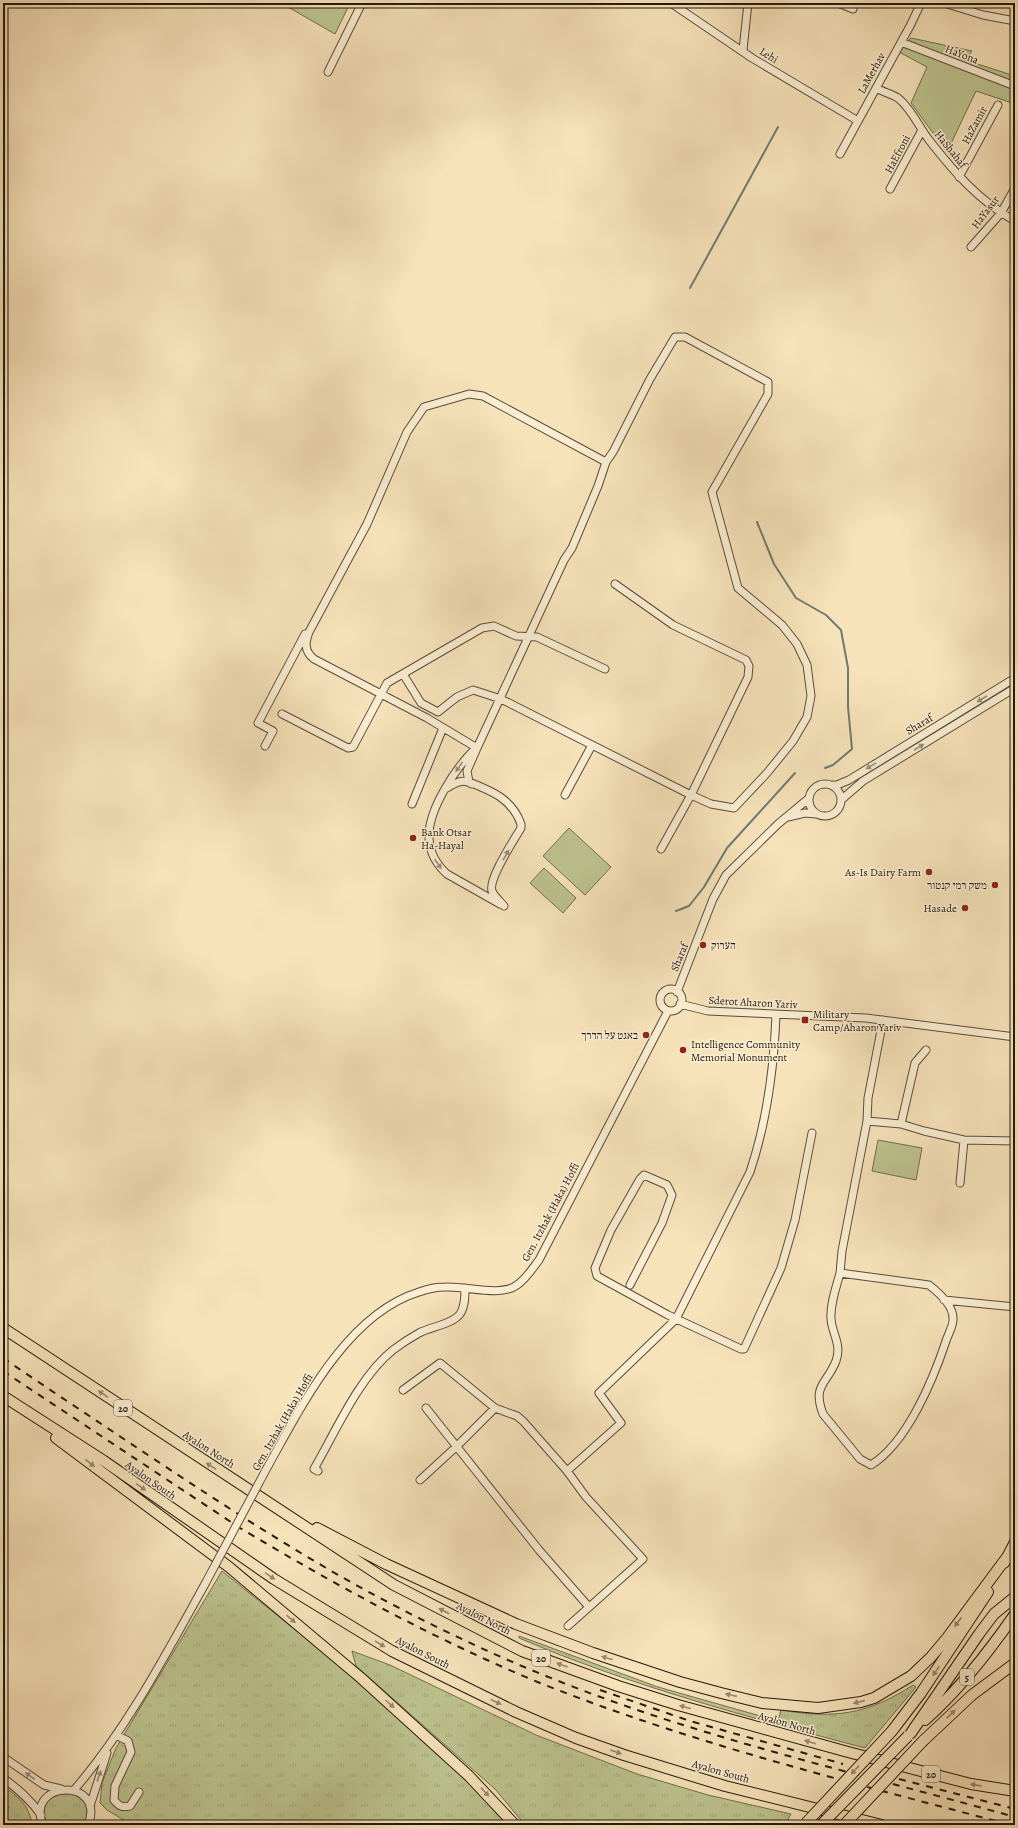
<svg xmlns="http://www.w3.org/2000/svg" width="1018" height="1828" font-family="Alegreya,'Frank Ruhl Libre',serif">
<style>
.grass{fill:url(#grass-tufts);stroke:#706e4e}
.green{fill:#bdc48f;stroke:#706e4e}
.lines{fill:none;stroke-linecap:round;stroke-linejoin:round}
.stream{stroke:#6e7b74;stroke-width:2}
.minor-casing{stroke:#594c39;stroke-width:9}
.highway-casing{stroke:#24190e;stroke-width:12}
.minor{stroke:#faedd2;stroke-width:7}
.highway{stroke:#f7e3ba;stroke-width:10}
.rail{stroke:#24190e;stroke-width:2;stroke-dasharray:7 7;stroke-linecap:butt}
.minor-bridge-casing{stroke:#594c39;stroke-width:9;stroke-linecap:butt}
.highway-bridge-casing{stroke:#24190e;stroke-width:12;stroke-linecap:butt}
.minor-bridge{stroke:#faedd2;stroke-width:7}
.highway-bridge{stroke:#f7e3ba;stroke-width:10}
.oneway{fill:#9a8e7a}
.oneway2{fill:#98886d}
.poi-dot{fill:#8f2418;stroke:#faedd2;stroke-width:1.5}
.labels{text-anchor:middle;stroke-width:3;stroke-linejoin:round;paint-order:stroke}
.shield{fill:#faedd2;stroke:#645949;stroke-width:1}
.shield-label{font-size:10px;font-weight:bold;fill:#24190e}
.street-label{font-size:11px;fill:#24190e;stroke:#faedd2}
.poi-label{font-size:11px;fill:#24190e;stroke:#faedd2;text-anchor:start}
</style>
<defs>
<pattern id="grass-tufts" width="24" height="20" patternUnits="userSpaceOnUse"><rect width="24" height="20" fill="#bdc48f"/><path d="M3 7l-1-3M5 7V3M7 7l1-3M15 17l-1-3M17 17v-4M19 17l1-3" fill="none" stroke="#a2a87a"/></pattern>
</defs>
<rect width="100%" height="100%" fill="#f7e3ba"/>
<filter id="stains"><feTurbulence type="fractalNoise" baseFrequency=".005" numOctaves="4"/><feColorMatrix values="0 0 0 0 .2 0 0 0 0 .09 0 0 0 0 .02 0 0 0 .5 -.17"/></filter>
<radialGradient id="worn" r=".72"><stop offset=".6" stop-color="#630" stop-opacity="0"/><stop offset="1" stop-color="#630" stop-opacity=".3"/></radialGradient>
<path class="grass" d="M 222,1571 L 349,1673 L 468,1779 L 510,1825 L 132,1825 L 107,1810 L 100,1803 L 102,1783 L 116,1748 Z
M 519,1636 L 658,1687 L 778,1721 L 781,1710 C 834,1719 867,1715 913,1685 L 916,1687 L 865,1748 C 748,1717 631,1686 519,1638 Z
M 352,1651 L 390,1665 L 536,1735 L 637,1774 L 708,1795 L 791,1814 L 785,1825 L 525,1825 L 496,1790 L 356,1666 Z
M 3,1786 C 18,1796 30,1806 32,1825 L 3,1825 L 3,1818 L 9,1807 L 3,1803 Z
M 69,1792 C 87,1801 89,1805 85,1825 L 47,1825 C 38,1804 50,1795 69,1792 Z"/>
<path class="green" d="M 281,3 L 350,3 L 335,34 Z
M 911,38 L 972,51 L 965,60 L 1015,76 L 1015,104 L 976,91 L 947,152 L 911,103 L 927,67 L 899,52 Z
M 569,828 L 611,867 L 585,895 L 543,856 Z
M 544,868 L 576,898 L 563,913 L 530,883 Z
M 878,1140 L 922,1148 L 916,1180 L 872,1171 Z"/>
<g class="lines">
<path class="stream" d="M 690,288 L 778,127
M 757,522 L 774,564 L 796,598 L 826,615 L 841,630 L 848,668 L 848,707 L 852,749 L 833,765 L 825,768
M 676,911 L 689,906 L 704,887 L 727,848 L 795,773"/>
<defs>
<path id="minor" d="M 671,3 L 752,58 L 858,121
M 838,3 L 853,9
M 944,3 L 983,15 L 1015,21
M 901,42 L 1015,86
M 743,50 L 748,3
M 328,72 L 362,3
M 876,88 C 883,92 892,94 898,98 C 911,108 919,127 929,140 C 954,172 979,201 1015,221
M 840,154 L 910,26 L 921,3
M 959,177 L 998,105
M 890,189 L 922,130
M 971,247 L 1001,213 L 1015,188
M 615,584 L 673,625 L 746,660 L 749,666 L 748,677 L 691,795 L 661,849
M 403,674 L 421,703 L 438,712 L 457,697 L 473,690 L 501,699 L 691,795 L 711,804 L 734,808 L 767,773 L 793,741 L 807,717 L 811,696 L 807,665 L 797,644 L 782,625 L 738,588 L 712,492 L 768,394 L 768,382 L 685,337 L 675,337 L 650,379 L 613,452 L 606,462 L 598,486 L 572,548 L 564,560 L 477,748 L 467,771 L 469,782 C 492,791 512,799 521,824 L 521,828 C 514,840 488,879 492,891 C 494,896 500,901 504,906
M 282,714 L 348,748 L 353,747 L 387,683 L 482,628 L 494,626 L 516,636 L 537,637 L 605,669
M 265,746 L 273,731 L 258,723 L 305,634
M 477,748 L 427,718 L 314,659 C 304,651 305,643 309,632 L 367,524 L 407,432 L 424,407 L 469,394 L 483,396 L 606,462
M 474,750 C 455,769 427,811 429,839 C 430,853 437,865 447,874 L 500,904
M809 800a16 16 0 1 1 32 0a16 16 0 1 1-32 0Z
M 833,785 L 837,785 L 849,780 L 1015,678
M 447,788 C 455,783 463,778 472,784
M 565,795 L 592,745
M 841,800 L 863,781 L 1015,688
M 412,804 L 443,728
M 788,817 L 805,813 L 816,814
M660 1000a11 11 0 1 1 22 0a11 11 0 1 1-22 0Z
M 677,992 L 713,899 L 726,875 L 778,824 L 808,799
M 680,1004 L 708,1011 L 866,1018 L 1015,1037
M 867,1121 L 901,1124 L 924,1131 L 964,1140 L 1015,1141
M 901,1124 L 915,1063 L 926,1050
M 960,1183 L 964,1140
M 840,1273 C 836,1288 830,1304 831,1319 C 832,1334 842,1344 836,1361 C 827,1384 812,1385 823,1414 L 860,1459 L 871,1465 C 907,1443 933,1380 946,1341 C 948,1334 954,1325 953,1318 C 953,1305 938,1292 929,1285 L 840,1273 L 842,1251 L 867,1121 L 868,1098 L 883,1020
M 630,1285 L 662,1223 L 672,1195 L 667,1185 L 644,1175 L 640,1179 L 611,1230 L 595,1268 L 597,1276 L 668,1315 L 741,1349 L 744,1349 L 781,1268 L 795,1220 L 812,1133
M 944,1300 L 1015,1307
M 403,1390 L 440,1363 L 495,1408 L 517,1416 L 523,1421 L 567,1471 L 586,1497 L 643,1559 L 568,1626
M 426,1408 L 539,1550 L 589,1607
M 268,1466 C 302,1405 347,1314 419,1292 C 427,1289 438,1287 446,1287 C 466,1286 502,1297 517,1285 C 526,1279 532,1269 539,1260 L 668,1011
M 318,1471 L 314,1469 C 336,1431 359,1377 393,1350 C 401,1344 410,1338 419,1333 C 430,1327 453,1324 460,1314 C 465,1307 465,1296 465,1288
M 567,1471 L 621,1423 L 599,1393 L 676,1319 L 750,1172 C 767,1121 774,1068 776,1015
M 420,1480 L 457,1446 L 495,1408
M 116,1735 L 128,1741 L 131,1752 L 115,1786 L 114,1800 C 119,1806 122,1808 130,1806 L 139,1792
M 3,1757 L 44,1785 L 61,1789
M 3,1778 C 18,1789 30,1799 41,1815
M 74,1790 C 127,1729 166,1654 205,1584
M 90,1806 L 107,1753
M 43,1825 C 24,1780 107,1777 88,1825"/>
<path id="highway" d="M 3,1328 L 394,1585 L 522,1651 L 618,1686 L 678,1705 L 848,1752 L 971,1784 L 1015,1791
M 3,1396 L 104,1461 L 274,1579 L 392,1651 L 516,1712 L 576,1738 L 624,1755 L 725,1786 L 882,1825
M 56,1438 L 229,1567 L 361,1678 L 469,1776 L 515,1825
M 317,1528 L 386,1564 L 516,1624 L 593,1653 L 680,1682 L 721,1693 L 762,1703 L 818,1708 L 861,1702 L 874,1698 L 911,1676 L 931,1657 L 947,1638 L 1007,1557
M 1004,1563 L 1015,1542
M 925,1720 C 960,1689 988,1653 1015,1614
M 892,1731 L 921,1693 L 988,1592
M 911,1733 L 979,1634 L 994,1614 L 1015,1597
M 923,1741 L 972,1695 L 1015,1663"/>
</defs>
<use href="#minor" class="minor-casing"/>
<use href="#highway" class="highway-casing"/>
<use href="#minor" class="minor"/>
<use href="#highway" class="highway"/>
<path class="rail" d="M 3,1358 C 59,1396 115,1433 172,1471 C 239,1515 307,1559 378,1597 C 433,1626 489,1653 546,1676 C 698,1738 858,1773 1015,1817
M 3,1371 L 240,1528 C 337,1586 436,1640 540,1683 C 693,1744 853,1783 1011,1825
M 600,1690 L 690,1721 L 843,1764
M 899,1779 L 1015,1809"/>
<defs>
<path id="minor-bridge" d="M 205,1584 L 268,1466"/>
<path id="highway-bridge" d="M 806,1823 L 892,1731
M 821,1825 L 908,1736
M 844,1825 L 923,1741"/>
</defs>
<use href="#minor-bridge" class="minor-bridge-casing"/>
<use href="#highway-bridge" class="highway-bridge-casing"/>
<use href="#minor-bridge" class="minor-bridge"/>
<use href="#highway-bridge" class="highway-bridge"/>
</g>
<defs><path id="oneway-solid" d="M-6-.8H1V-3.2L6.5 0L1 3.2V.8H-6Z"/></defs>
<g class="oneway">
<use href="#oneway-solid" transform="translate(982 699) rotate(149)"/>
<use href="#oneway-solid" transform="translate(919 747) rotate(-31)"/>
<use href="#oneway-solid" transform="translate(871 766) rotate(149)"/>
<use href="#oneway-solid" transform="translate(459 767) rotate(124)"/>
<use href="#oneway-solid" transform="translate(506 855) rotate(-61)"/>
<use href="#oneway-solid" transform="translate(438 864) rotate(55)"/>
<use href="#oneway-solid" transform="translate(30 1776) rotate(-145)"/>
<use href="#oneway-solid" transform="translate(99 1776) rotate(-71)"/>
</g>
<g class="oneway2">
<use href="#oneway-solid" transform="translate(103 1394) rotate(-146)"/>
<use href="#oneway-solid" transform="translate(90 1463) rotate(37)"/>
<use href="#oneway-solid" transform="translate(211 1466) rotate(-147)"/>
<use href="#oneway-solid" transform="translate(141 1487) rotate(35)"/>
<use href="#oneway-solid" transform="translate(270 1576) rotate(34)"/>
<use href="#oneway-solid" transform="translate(444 1611) rotate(-153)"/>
<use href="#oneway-solid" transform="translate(291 1619) rotate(40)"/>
<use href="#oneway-solid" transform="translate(958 1622) rotate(127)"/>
<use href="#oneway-solid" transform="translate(380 1644) rotate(31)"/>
<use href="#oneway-solid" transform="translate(607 1658) rotate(-162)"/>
<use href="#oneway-solid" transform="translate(562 1665) rotate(-160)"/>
<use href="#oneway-solid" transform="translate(936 1671) rotate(124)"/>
<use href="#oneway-solid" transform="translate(731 1695) rotate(-167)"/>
<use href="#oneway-solid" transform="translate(496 1702) rotate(26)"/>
<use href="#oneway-solid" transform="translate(859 1702) rotate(167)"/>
<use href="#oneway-solid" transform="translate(390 1704) rotate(42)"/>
<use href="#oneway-solid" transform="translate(685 1707) rotate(-164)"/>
<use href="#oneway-solid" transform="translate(951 1714) rotate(-44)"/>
<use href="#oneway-solid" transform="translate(810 1742) rotate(-164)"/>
<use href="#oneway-solid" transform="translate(616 1752) rotate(20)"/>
<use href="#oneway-solid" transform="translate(855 1770) rotate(133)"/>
<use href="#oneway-solid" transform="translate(976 1785) rotate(-171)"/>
<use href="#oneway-solid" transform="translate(485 1792) rotate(47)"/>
</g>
<g class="poi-dot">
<circle cx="413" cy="838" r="4"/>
<circle cx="929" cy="872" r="4"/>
<circle cx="995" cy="885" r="4"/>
<circle cx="965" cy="908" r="4"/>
<circle cx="703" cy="945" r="4"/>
<rect x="801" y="1016" width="8" height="8" rx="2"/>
<circle cx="646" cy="1035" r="4"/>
<circle cx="683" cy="1050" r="4"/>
</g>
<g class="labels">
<g class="shield">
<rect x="114" y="1400" width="18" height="16" rx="3"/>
<rect x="532" y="1650" width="18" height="16" rx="3"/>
<rect x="960" y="1669" width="14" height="16" rx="3"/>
<rect x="922" y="1766" width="18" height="16" rx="3"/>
</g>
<g class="shield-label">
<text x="123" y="1412">20</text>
<text x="541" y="1662">20</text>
<text x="967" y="1681">5</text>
<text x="931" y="1778">20</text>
</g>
<g class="street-label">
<text transform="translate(962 54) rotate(21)" y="4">HaYona</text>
<text transform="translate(769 55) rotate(32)" y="4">Lehi</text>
<text transform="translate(871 73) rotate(-61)" y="4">LaMerhav</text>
<text transform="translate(974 125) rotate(-62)" y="4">HaZamir</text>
<text transform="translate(951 149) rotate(51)" y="4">HaShahaf</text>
<text transform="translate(897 154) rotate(-62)" y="4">HaEfroni</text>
<text transform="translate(985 212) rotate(-53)" y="4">HaYasur</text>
<text transform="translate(919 724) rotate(-31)" y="4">Sharaf</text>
<text transform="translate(679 957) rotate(-68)" y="4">Sharaf</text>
<text transform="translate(753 1002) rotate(3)" y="4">Sderot Aharon Yariv</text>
<text transform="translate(550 1212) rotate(-62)" y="4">Gen. Itzhak (Haka) Hoffi</text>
<text transform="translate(282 1422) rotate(-60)" y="4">Gen. Itzhak (Haka) Hoffi</text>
<text transform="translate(209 1449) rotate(33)" y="4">Ayalon North</text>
<text transform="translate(151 1480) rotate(35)" y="4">Ayalon South</text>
<text transform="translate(484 1618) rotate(27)" y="4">Ayalon North</text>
<text transform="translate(423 1652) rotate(27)" y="4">Ayalon South</text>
<text transform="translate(787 1723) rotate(16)" y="4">Ayalon North</text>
<text transform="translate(721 1771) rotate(16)" y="4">Ayalon South</text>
</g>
<g class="poi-label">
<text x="421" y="836">Bank Otsar<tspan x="421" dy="13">Ha-Hayal</tspan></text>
<text x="921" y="876" text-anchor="end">As-Is Dairy Farm</text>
<text x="987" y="889" text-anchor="end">משק רמי קנטור</text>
<text x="957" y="912" text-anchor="end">Hasade</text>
<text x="711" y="949">הערוק</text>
<text x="813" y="1018">Military<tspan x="813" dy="13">Camp/Aharon Yariv</tspan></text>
<text x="638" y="1039" text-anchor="end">באגט על הדרך</text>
<text x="691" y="1048">Intelligence Community<tspan x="691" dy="13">Memorial Monument</tspan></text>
</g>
</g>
<rect width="1018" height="1828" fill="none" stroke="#f7e3ba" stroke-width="16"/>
<rect x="4" y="4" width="1010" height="1820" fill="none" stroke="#24190e" stroke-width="2"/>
<rect x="8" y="8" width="1002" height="1812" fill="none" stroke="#24190e"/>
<rect width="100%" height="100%" filter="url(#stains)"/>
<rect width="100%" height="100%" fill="url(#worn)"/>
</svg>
